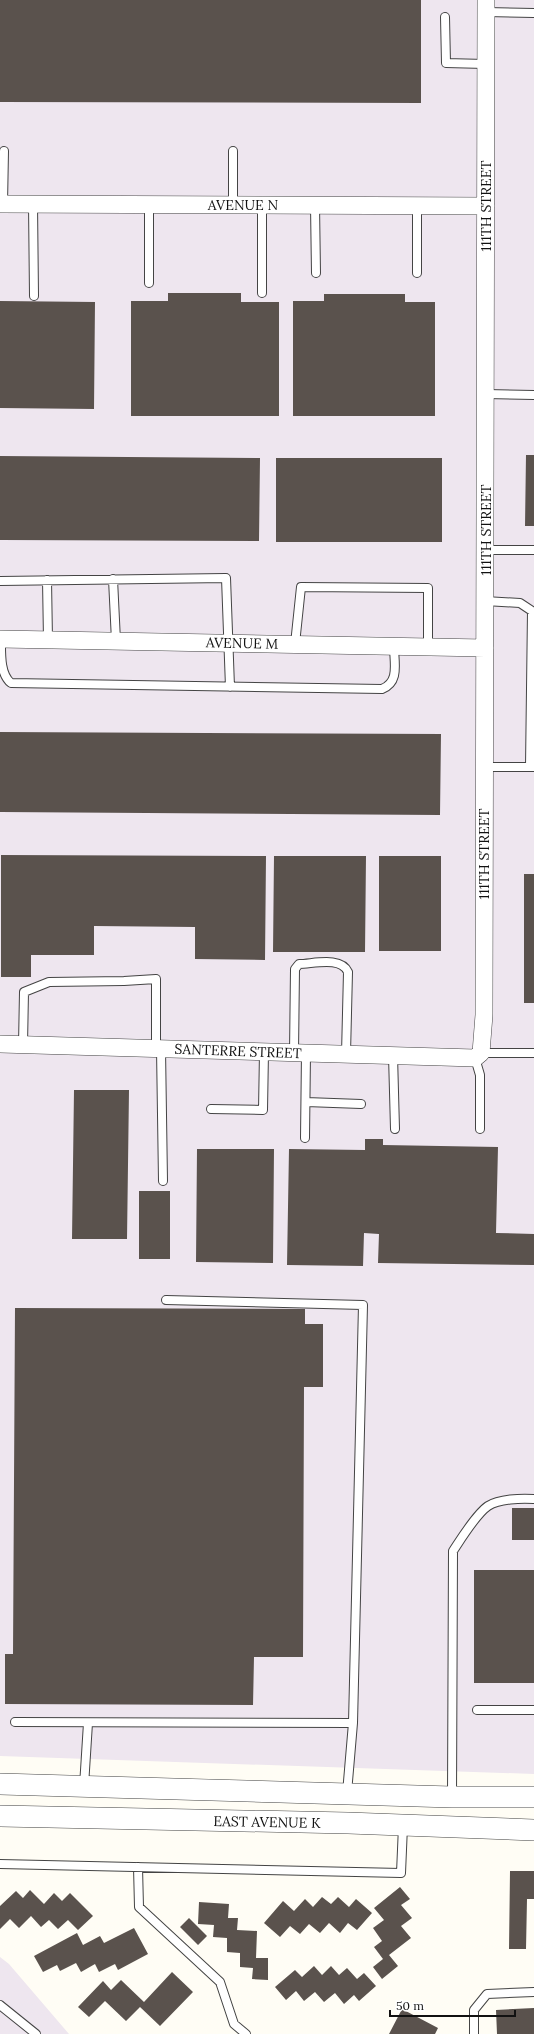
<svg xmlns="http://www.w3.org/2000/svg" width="534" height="2034" font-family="Lora,serif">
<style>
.industrial{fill:#eee6ef}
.building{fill:#5a524d}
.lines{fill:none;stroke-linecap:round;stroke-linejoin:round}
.service-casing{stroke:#444;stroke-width:10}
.minor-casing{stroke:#444;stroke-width:18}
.tertiary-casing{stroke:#444;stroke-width:22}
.service{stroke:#fff;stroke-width:8}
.minor{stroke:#fff;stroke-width:17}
.tertiary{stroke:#fff;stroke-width:21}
.labels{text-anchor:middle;stroke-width:4;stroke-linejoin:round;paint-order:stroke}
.street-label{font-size:14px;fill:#111;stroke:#fff}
</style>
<rect width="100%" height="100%" fill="#fffdf5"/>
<path class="industrial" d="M 0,0 L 534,0 L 534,1774 L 0,1756 Z
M 0,1957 L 9,1964 L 69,2034 L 0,2034 Z"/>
<path class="building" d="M 0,0 L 421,0 L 421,103 L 0,102 Z
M 168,293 L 241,293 L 241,302 L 279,302 L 279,416 L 131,416 L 131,301 L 168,301 Z
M 324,294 L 405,294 L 405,302 L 435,302 L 435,416 L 293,416 L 293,301 L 324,301 Z
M 0,301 L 95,302 L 94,409 L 0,408 Z
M 526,455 L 534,455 L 534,526 L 525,526 Z
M 0,456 L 260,458 L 259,541 L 0,540 Z
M 276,458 L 442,458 L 442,542 L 276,542 Z
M 0,732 L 441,734 L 440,815 L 0,812 Z
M 1,855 L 266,856 L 265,960 L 195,959 L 195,927 L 94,926 L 94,955 L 31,955 L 31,977 L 1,977 Z
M 274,856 L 366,856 L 365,952 L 273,952 Z
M 379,856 L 441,856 L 441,951 L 379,951 Z
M 524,874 L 534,874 L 534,1003 L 524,1003 Z
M 74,1090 L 129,1090 L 127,1239 L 72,1239 Z
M 365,1139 L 383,1139 L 383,1145 L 498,1147 L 496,1233 L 534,1234 L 534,1265 L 378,1263 L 379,1234 L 364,1233 L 363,1266 L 287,1265 L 289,1149 L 365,1150 Z
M 197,1149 L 274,1149 L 273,1263 L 196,1262 Z
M 139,1191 L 170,1191 L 170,1259 L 139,1259 Z
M 15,1308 L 305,1309 L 305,1324 L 323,1324 L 323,1387 L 304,1387 L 303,1657 L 254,1657 L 253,1705 L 5,1704 L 5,1654 L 13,1654 Z
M 512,1508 L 534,1508 L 534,1540 L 512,1540 Z
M 474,1570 L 534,1570 L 534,1683 L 474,1683 Z
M 510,1871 L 534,1871 L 534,1899 L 527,1899 L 526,1949 L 509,1949 Z
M 400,1887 L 410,1899 L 401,1905 L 412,1918 L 401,1926 L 411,1938 L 389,1955 L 398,1966 L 382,1979 L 373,1967 L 383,1959 L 374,1947 L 382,1941 L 373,1928 L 384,1920 L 374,1908 Z
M 30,1890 L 44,1904 L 54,1893 L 62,1901 L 70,1893 L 93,1916 L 78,1930 L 68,1920 L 58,1929 L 49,1920 L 41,1927 L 31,1916 L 19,1928 L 10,1919 L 0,1929 L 0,1906 L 16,1891 L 23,1898 Z
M 322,1897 L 331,1904 L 338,1897 L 349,1907 L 356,1899 L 372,1913 L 357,1930 L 348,1923 L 340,1933 L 329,1923 L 320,1933 L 309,1924 L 300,1934 L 290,1926 L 280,1937 L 264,1923 L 283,1901 L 294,1911 L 305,1899 L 313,1907 Z
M 199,1902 L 229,1904 L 228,1918 L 238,1918 L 237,1930 L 257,1931 L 256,1958 L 268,1958 L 268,1980 L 252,1979 L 253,1968 L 240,1967 L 240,1953 L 227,1952 L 227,1938 L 213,1937 L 214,1925 L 198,1924 Z
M 189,1918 L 207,1936 L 198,1945 L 180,1927 Z
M 134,1928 L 148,1954 L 118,1970 L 115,1964 L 99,1972 L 95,1964 L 81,1972 L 76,1963 L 60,1971 L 57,1965 L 43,1972 L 34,1956 L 77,1933 L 83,1945 L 100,1936 L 104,1943 Z
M 314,1966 L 322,1975 L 331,1966 L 339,1975 L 347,1968 L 357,1979 L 364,1973 L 376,1986 L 359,2001 L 354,1995 L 344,2004 L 335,1993 L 324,2002 L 315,1992 L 304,2001 L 296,1991 L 286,2000 L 275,1987 L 295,1970 L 302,1977 Z
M 172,1972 L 193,1992 L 160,2026 L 140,2007 L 126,2021 L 105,2001 L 89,2017 L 78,2007 L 103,1981 L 111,1990 L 121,1980 L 144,2002 Z
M 534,2008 L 534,2034 L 497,2034 L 496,2010 Z
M 402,2009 L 438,2028 L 435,2034 L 389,2034 Z"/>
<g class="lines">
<defs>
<path id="service" d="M 486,12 L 534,13
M 445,17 L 446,63 L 485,64
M 233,151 L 233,205
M 3,204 L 4,151
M 33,204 L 34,296
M 149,205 L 149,283
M 262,205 L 262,293
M 315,205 L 316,273
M 417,206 L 417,273
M 486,394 L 534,395
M 486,550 L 534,550
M 113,579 L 116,641
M 47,580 L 48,640
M 0,581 L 226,578 L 230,687
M 485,601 L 520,603 L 532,611 L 530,767
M 1,639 C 1,654 0,674 11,683 L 382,689 C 400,682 394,663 394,646
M 295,644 L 301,587 L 428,588 L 428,647
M 484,767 L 534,767
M 23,1045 L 24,992 L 49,982 L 124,981 L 156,979 L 156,1049
M 161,1049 L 163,1181
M 294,1053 L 295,969 L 299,964 C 313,964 341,956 348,972 L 346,1054
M 481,1053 L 534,1053
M 393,1055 L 395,1129
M 475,1058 L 480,1075 L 480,1129
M 306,1102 L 361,1104
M 211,1109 L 263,1110 L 264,1052
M 305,1138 L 306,1053
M 166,1300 L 363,1305 L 353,1723 L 347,1793
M 477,1710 L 534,1710
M 15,1722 L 353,1723
M 84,1786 L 88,1723
M 452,1796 L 453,1551 C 461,1539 476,1514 488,1506 C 499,1499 521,1498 534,1499
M 0,1864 L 401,1873 L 403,1826
M 138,1867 L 139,1907 L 220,1982 L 234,2024 L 246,2034
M 0,2005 L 36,2034
M 474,2034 L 474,2010 L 487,1994 L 534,1992"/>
<path id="minor" d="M 0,204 L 486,206
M 0,639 L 485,648
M 0,1044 L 475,1058 L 481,1053 L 484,1015 L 486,0"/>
<path id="tertiary" d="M 0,1784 L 452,1797 L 534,1797
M 0,1816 L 348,1823 L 534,1830"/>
</defs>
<use href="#service" class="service-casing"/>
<use href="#minor" class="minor-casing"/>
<use href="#tertiary" class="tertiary-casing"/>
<use href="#service" class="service"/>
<use href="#minor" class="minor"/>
<use href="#tertiary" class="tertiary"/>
</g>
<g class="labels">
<g class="street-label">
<text x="243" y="210">AVENUE N</text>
<text transform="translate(486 206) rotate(-90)" y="5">111TH STREET</text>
<text transform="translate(486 530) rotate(-90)" y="5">111TH STREET</text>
<text transform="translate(242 643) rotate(1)" y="5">AVENUE M</text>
<text transform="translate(484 854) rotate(-90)" y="5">111TH STREET</text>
<text transform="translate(238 1051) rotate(2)" y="5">SANTERRE STREET</text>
<text transform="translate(267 1822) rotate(1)" y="5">EAST AVENUE K</text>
</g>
</g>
<path d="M390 2010v6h125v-6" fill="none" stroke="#111111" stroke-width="2"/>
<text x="396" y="2010" font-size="12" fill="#111111" stroke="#ffffff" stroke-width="3" paint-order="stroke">50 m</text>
</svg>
